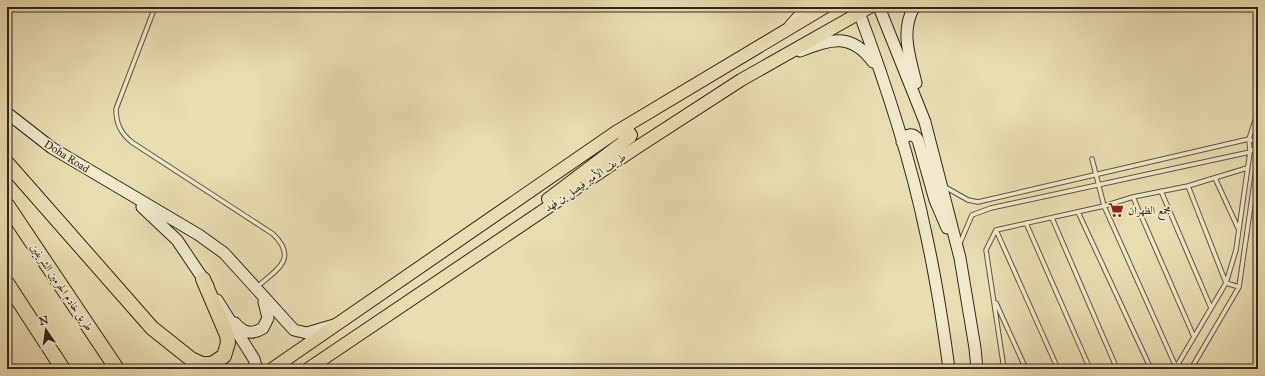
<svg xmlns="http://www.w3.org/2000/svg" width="1265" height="376" font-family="'IM FELL Great Primer',Amiri,serif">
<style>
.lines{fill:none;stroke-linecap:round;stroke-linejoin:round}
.lane-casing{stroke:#5f5440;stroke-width:5.5}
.secondary-casing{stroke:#31261a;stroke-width:13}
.primary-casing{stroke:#31261a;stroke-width:14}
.highway-casing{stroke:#31261a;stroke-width:16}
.lane{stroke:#f1e9cd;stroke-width:3.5}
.secondary{stroke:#f1e9cd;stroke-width:11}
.primary{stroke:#e9ddb2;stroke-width:12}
.highway{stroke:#e9ddb2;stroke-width:14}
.labels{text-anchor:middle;stroke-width:3.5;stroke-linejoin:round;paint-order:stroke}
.street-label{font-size:11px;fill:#31261a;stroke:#f1e9cd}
.poi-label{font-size:11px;fill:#31261a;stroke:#f1e9cd;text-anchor:start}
</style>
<rect width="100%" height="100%" fill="#e9ddb2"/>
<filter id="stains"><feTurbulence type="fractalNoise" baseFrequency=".005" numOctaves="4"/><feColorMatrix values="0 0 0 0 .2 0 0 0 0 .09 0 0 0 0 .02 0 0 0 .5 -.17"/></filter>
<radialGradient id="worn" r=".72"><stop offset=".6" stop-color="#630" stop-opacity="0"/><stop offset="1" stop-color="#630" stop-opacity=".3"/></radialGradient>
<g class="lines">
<defs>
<path id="lane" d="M 155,7 L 116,109 C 116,124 121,134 133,143 L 273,234 C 299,259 276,270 257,287
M 1215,178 L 1238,228
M 1188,186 L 1226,283 L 1239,287
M 945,187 L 968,200 L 978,202 L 1249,139 L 1258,111
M 1161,191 L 1211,308
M 1133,197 L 1194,337
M 1078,212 L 1151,369
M 1052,218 L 1117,369
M 1026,223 L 1090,369
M 996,230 L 1058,369
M 960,243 L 972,215 L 991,208 L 1250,152 L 1258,145
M 996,303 L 1026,369
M 1176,367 L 1104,206 L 1133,197 L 1188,186 L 1247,168
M 1004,369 L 986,250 L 996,230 L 1104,206 L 1092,159
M 1175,369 L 1226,283 L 1236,250 L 1250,152 L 1249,139 L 1258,143
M 1191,369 L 1239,287 L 1258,156"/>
<path id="secondary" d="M 857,7 C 885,81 910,157 926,234 C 936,279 943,324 949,369
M 879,7 L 925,122 L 960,258 L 975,348 L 977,369
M 914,7 C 900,32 910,57 916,83
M 790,26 L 807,7
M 800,51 C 831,39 851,32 873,62
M 7,113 L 52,148 L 199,235 L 224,253 L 294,330 L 307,333 L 334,325
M 902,142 C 905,134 913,132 918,140 L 935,200 L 947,228
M 142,207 L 177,240 L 208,286
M 217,300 L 254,359 L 257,369
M 235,323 C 243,333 252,335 263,328 L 268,318 L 264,302"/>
<path id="primary" d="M 548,199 L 630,137 L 631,135 L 628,131 L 616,132
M 272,369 L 616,132 L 825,7
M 308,369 L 636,148 L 741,80 L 870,7"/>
<path id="highway" d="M 7,163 L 152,328 L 191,359 L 202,364 L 212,364 L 224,356 L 228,343 L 227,335 L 203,279
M 7,205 L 117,369
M 7,283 L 63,369"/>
</defs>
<use href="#lane" class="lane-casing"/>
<use href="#secondary" class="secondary-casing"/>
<use href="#primary" class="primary-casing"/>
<use href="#highway" class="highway-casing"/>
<use href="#lane" class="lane"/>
<use href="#secondary" class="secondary"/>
<use href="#primary" class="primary"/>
<use href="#highway" class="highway"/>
</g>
<defs>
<symbol id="supermarket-bare" viewBox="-9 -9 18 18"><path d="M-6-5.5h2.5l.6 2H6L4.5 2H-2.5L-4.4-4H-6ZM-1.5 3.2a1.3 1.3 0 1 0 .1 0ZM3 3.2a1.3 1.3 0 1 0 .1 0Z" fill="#8f2418" stroke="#f1e9cd" stroke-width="2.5" paint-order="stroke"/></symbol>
</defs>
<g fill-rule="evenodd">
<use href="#supermarket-bare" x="1105" y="199" width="22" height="22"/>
</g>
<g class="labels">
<g class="street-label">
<text transform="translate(67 156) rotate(32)" y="4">Doha Road</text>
<text transform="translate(585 182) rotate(-34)" y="4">طريف الأمير فيصل بن فهد</text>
<text transform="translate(62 287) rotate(56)" y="4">طريق خادم الحرمين الشريفين</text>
</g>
<g class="poi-label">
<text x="1128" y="214">مجمع الظهران</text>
</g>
</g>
<rect width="1265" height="376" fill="none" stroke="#e9ddb2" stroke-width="24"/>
<rect x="8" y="8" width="1249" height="360" fill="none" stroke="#31261a" stroke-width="2"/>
<rect x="12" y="12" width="1241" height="352" fill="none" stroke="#31261a"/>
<g transform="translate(46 330) rotate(347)" stroke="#f1e9cd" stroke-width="3" paint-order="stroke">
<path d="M0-3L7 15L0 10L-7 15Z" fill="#31261a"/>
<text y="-6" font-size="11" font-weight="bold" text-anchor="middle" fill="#31261a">N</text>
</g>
<rect width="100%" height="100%" filter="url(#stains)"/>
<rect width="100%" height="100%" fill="url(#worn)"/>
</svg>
